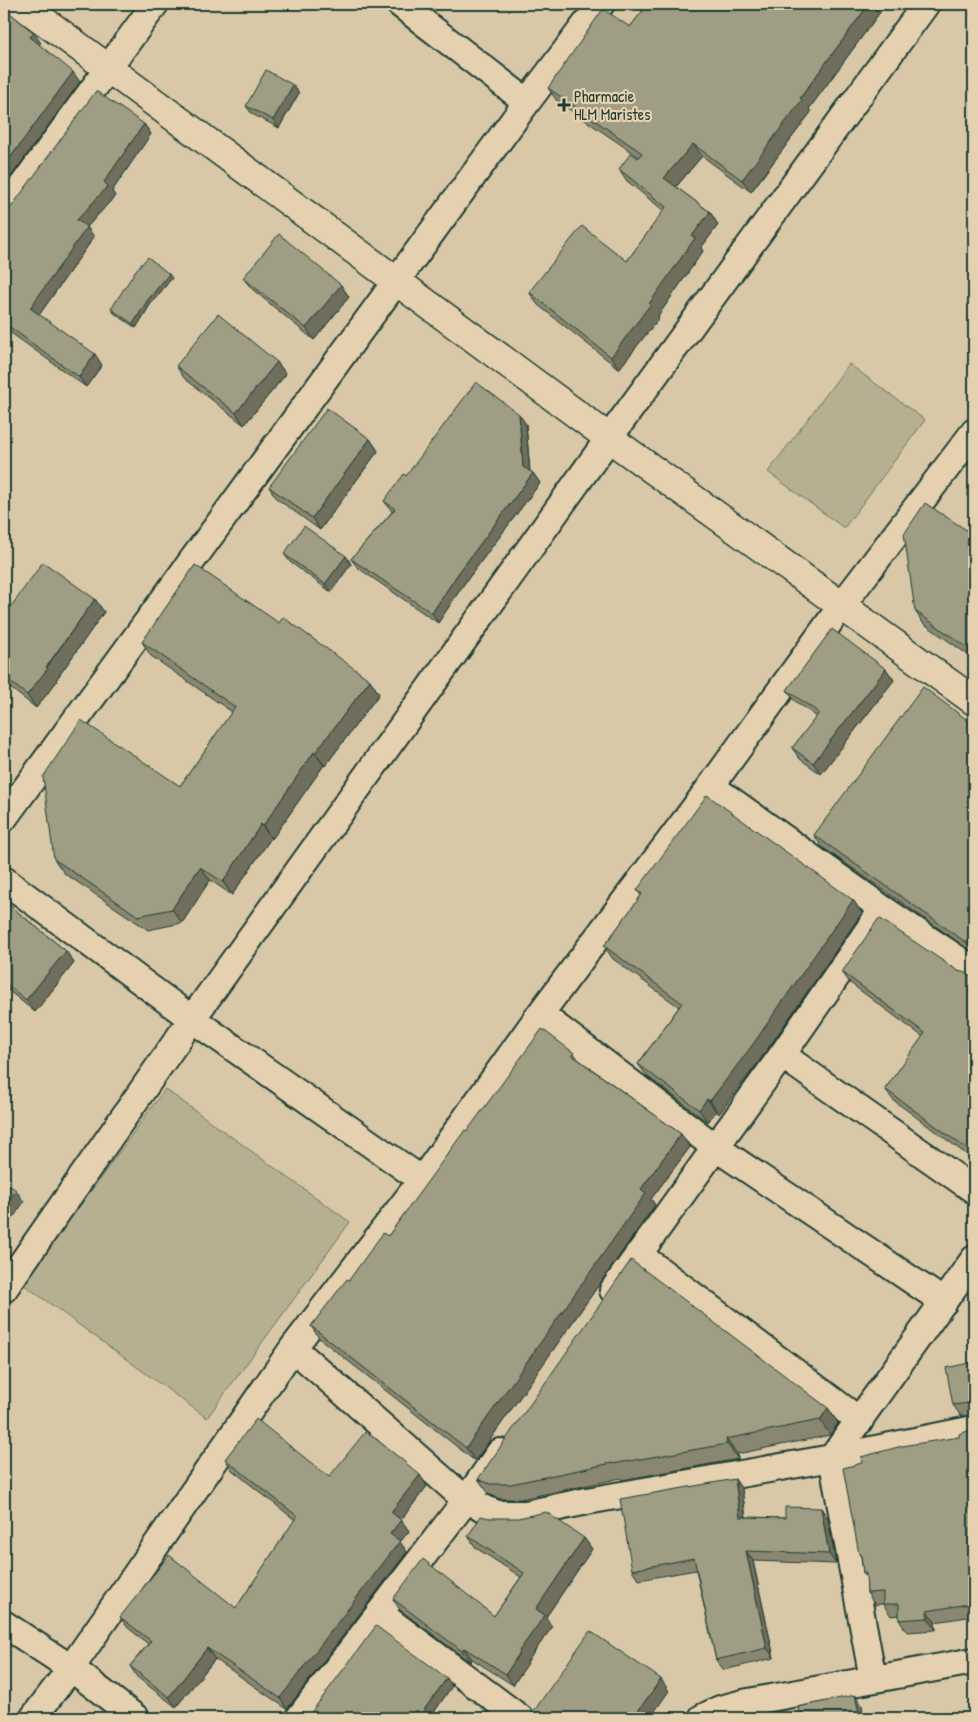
<svg xmlns="http://www.w3.org/2000/svg" width="978" height="1722" font-family="'Patrick Hand',sans-serif">
<style>
.green{fill:#b6af92;stroke:#6a7663}
.lines{fill:none;stroke-linecap:round;stroke-linejoin:round}
.street-casing{stroke:#1f3d34;stroke-width:30}
.secondary-casing{stroke:#1f3d34;stroke-width:31}
.street{stroke:#e5d1af;stroke-width:26}
.secondary{stroke:#e5d1af;stroke-width:28}
.wall{fill:#898771;stroke:#1f3d34}
.shaded-wall{fill:#6f6e5c;stroke:#1f3d34}
.building{fill:#9f9d83;stroke:#1f3d34}
.poi-dot{fill:#1f3d34;stroke:#e5d1af;stroke-width:2}
.labels{text-anchor:middle;stroke-width:4.5;stroke-linejoin:round;paint-order:stroke}
.poi-label{font-size:16px;fill:#1f3d34;stroke:#e5d1af;text-anchor:start}
</style>
<rect width="100%" height="100%" fill="#d9c8a8"/>
<filter id="ink" filterUnits="userSpaceOnUse"><feTurbulence type="fractalNoise" baseFrequency=".02" numOctaves="2"/><feDisplacementMap in="SourceGraphic" scale="10" xChannelSelector="R" yChannelSelector="G"/><feConvolveMatrix kernelMatrix="1 2 1 2 8 2 1 2 1" color-interpolation-filters="sRGB"/></filter>
<g filter="url(#ink)">
<path class="green" d="M 849,364 L 925,420 L 844,528 L 768,472 Z
M 165,1089 L 350,1222 L 207,1418 L 23,1284 Z"/>
<g class="lines">
<defs>
<path id="street" d="M 400,4 L 527,102
M 4,211 L 155,4
M 711,786 L 883,909 L 974,970
M 4,818 L 527,102 L 601,4
M 4,880 L 192,1019 L 422,1180
M 540,1014 L 715,1147 L 944,1302
M 782,1055 L 974,1190
M 638,1254 L 860,1421
M 4,1289 L 192,1019 L 609,438 L 926,4
M 613,1290 L 782,1055 L 883,909
M 293,1348 L 466,1500 L 497,1514 L 526,1514 L 587,1501 L 832,1458 L 974,1429
M 379,1613 L 520,1718
M 4,1624 L 71,1668 L 136,1718
M 873,1679 L 832,1458 L 974,1259
M 33,1718 L 71,1668 L 293,1348 L 422,1180 L 540,1014 L 711,786 L 842,605 L 974,432
M 299,1718 L 466,1500 L 500,1452
M 702,1718 L 720,1709 L 743,1703 L 974,1661"/>
<path id="secondary" d="M 21,4 L 609,438 L 974,701"/>
</defs>
<use href="#street" class="street-casing"/>
<use href="#secondary" class="secondary-casing"/>
<use href="#street" class="street"/>
<use href="#secondary" class="secondary"/>
</g>
<path class="wall" d="M 648,4 L 893,4 L 891,8 L 886,4 L 809,109 L 811,112 L 751,192 L 702,156 L 676,187 L 710,212 L 718,225 L 701,248 L 703,251 L 658,316 L 659,318 L 619,369 L 538,305 L 529,292 L 627,261 L 664,211 L 627,181 L 619,169 L 639,157 L 557,101 L 548,88 L 630,27 Z
M 293,85 L 299,93 L 279,128 L 252,114 L 246,106 Z
M 144,124 L 151,134 L 112,191 L 115,196 L 87,227 L 94,237 L 39,315 L 102,365 L 86,387 L 4,328 L 4,214 Z
M 172,278 L 150,305 L 136,328 L 114,313 L 111,309 Z
M 243,278 L 341,285 L 349,297 L 314,340 L 252,289 Z
M 277,362 L 286,374 L 244,425 L 184,378 L 176,366 Z
M 526,424 L 530,471 L 533,473 L 540,483 L 464,584 L 438,623 L 358,568 L 351,559 L 392,512 L 391,510 L 384,501 L 406,476 Z
M 370,439 L 378,451 L 320,530 L 277,499 L 269,487 Z
M 974,535 L 974,659 L 923,623 L 915,611 Z
M 284,554 L 346,556 L 351,564 L 331,592 L 290,562 Z
M 95,599 L 104,612 L 56,680 L 57,681 L 36,708 L 4,683 L 4,616 Z
M 279,623 L 370,680 L 379,694 L 325,766 L 324,765 L 272,839 L 271,838 L 232,895 L 210,880 L 182,923 L 148,930 L 64,873 L 54,859 L 180,786 L 232,712 L 151,656 L 142,642 Z
M 886,669 L 894,680 L 821,774 L 800,759 L 792,748 L 817,717 L 795,701 L 787,690 Z
M 974,725 L 974,953 L 822,847 L 814,835 Z
M 637,890 L 853,900 L 862,913 L 760,1060 L 719,1114 L 716,1111 L 708,1122 L 647,1076 L 638,1064 L 679,1007 L 613,959 L 604,946 L 641,896 Z
M 4,901 L 66,951 L 74,963 L 35,1012 L 4,987 Z
M 958,971 L 974,979 L 974,1160 L 893,1100 L 885,1089 L 923,1037 L 850,983 L 842,972 Z
M 574,1053 L 578,1059 L 681,1134 L 690,1147 L 651,1199 L 655,1205 L 475,1461 L 319,1338 L 311,1326 L 388,1236 L 467,1131 Z
M 974,1362 L 974,1415 L 961,1416 L 953,1405 Z
M 828,1408 L 838,1423 L 830,1435 L 737,1454 L 738,1459 L 622,1480 L 621,1478 L 521,1499 L 500,1499 L 489,1494 L 478,1479 Z
M 974,1429 L 974,1616 L 935,1622 L 936,1630 L 907,1632 L 899,1620 L 899,1615 L 891,1616 L 883,1604 L 875,1605 L 867,1593 L 867,1579 L 863,1573 L 861,1557 L 859,1554 L 959,1437 Z
M 225,1459 L 329,1477 L 427,1486 L 401,1520 L 409,1531 L 400,1542 L 407,1552 L 287,1709 L 215,1659 L 176,1707 L 137,1677 L 130,1666 L 148,1644 L 127,1627 L 120,1617 L 236,1608 L 295,1520 L 232,1470 Z
M 742,1489 L 746,1517 L 785,1518 L 821,1508 L 828,1518 L 836,1564 L 753,1561 L 774,1658 L 724,1670 L 716,1660 L 696,1570 L 639,1580 L 632,1570 Z
M 489,1518 L 584,1538 L 592,1549 L 546,1617 L 552,1627 L 527,1662 L 528,1663 L 513,1685 L 472,1659 L 470,1662 L 400,1610 L 393,1599 L 494,1616 L 521,1577 L 476,1548 L 468,1536 Z
M 452,1686 L 430,1718 L 307,1718 Z"/>
<path class="shaded-wall" d="M 869,4 L 886,4 L 809,109 L 811,112 L 751,192 L 742,180 L 800,98 Z
M 888,4 L 893,4 L 891,8 Z
M 34,33 L 41,43 L 37,47 L 30,37 Z
M 73,72 L 80,82 L 4,186 L 4,166 Z
M 293,85 L 299,93 L 279,128 L 273,120 Z
M 144,124 L 151,134 L 112,191 L 115,196 L 87,227 L 94,237 L 37,318 L 30,308 L 77,220 Z
M 693,144 L 702,156 L 673,190 L 664,178 Z
M 710,212 L 718,225 L 701,248 L 703,251 L 658,316 L 659,318 L 619,369 L 611,357 L 649,304 L 692,236 Z
M 169,274 L 172,278 L 150,305 L 136,328 L 133,324 L 147,301 Z
M 341,285 L 349,297 L 314,340 L 306,328 Z
M 95,354 L 102,365 L 86,387 L 79,377 Z
M 277,362 L 286,374 L 244,425 L 236,413 Z
M 519,414 L 526,424 L 530,476 L 523,467 Z
M 370,439 L 378,451 L 320,530 L 312,518 Z
M 533,473 L 540,483 L 464,584 L 438,623 L 432,613 L 457,575 Z
M 346,556 L 351,564 L 331,592 L 325,584 Z
M 95,599 L 104,612 L 56,680 L 57,681 L 36,708 L 27,695 Z
M 886,669 L 894,680 L 821,774 L 813,763 Z
M 370,680 L 379,694 L 325,766 L 315,753 Z
M 314,752 L 324,765 L 272,839 L 263,826 Z
M 261,824 L 271,838 L 232,895 L 223,882 Z
M 200,867 L 210,880 L 182,923 L 172,909 Z
M 853,900 L 862,913 L 760,1060 L 719,1114 L 710,1101 Z
M 66,951 L 74,963 L 35,1012 L 26,1000 Z
M 707,1099 L 716,1111 L 708,1122 L 699,1110 Z
M 681,1134 L 690,1147 L 651,1199 L 655,1205 L 475,1461 L 466,1448 L 641,1189 Z
M 16,1190 L 24,1202 L 4,1231 L 4,1207 Z
M 828,1408 L 838,1423 L 830,1435 L 820,1420 Z
M 726,1439 L 737,1454 L 738,1459 L 727,1444 Z
M 420,1475 L 427,1486 L 399,1523 L 391,1512 Z
M 735,1479 L 742,1489 L 747,1527 L 740,1517 Z
M 821,1508 L 828,1518 L 836,1564 L 829,1554 Z
M 401,1520 L 409,1531 L 400,1542 L 407,1552 L 287,1709 L 280,1698 L 390,1534 Z
M 584,1538 L 592,1549 L 546,1617 L 552,1627 L 527,1662 L 528,1663 L 513,1685 L 506,1674 L 519,1651 L 536,1609 Z
M 746,1551 L 753,1561 L 774,1658 L 767,1648 Z
M 927,1611 L 935,1622 L 936,1630 L 928,1618 Z
M 207,1648 L 215,1659 L 176,1707 L 169,1697 Z
M 464,1648 L 472,1659 L 470,1662 L 462,1651 Z
M 447,1678 L 452,1686 L 430,1718 L 424,1718 L 421,1714 Z
M 661,1679 L 669,1691 L 650,1718 L 633,1718 Z
M 855,1695 L 862,1705 L 864,1718 L 860,1718 Z
M 416,1710 L 421,1718 L 410,1718 Z"/>
<path class="building" d="M 648,4 L 869,4 L 800,98 L 802,100 L 742,180 L 693,144 L 664,178 L 710,212 L 692,236 L 695,238 L 649,304 L 650,305 L 611,357 L 529,292 L 582,226 L 627,261 L 666,207 L 619,169 L 631,153 L 638,158 L 642,153 L 548,88 L 603,9 L 630,27 Z
M 4,8 L 34,33 L 30,37 L 73,72 L 4,166 Z
M 266,70 L 293,85 L 273,120 L 246,106 Z
M 96,91 L 144,124 L 104,182 L 108,186 L 77,220 L 87,227 L 30,308 L 95,354 L 79,377 L 4,323 L 4,214 L 9,210 Z
M 279,234 L 341,285 L 306,328 L 243,278 Z
M 148,257 L 169,274 L 147,301 L 133,324 L 111,309 L 136,270 Z
M 218,314 L 277,362 L 236,413 L 176,366 Z
M 476,382 L 519,414 L 523,467 L 533,473 L 457,575 L 432,613 L 351,559 L 395,509 L 384,501 L 404,474 L 406,476 Z
M 327,408 L 370,439 L 312,518 L 269,487 Z
M 925,503 L 974,535 L 974,652 L 915,611 L 904,534 Z
M 304,526 L 346,556 L 325,584 L 284,554 Z
M 43,562 L 95,599 L 46,667 L 48,668 L 27,695 L 4,677 L 4,616 Z
M 195,565 L 279,623 L 283,617 L 370,680 L 315,753 L 314,752 L 263,826 L 261,824 L 223,882 L 200,867 L 172,909 L 138,916 L 54,859 L 43,777 L 81,720 L 180,786 L 235,707 L 142,642 Z
M 832,629 L 886,669 L 813,763 L 792,748 L 819,713 L 787,690 Z
M 923,687 L 974,725 L 974,948 L 814,835 Z
M 707,795 L 853,900 L 751,1047 L 710,1101 L 707,1099 L 699,1110 L 638,1064 L 682,1003 L 604,946 L 642,894 L 637,890 Z
M 4,901 L 66,951 L 26,1000 L 4,982 Z
M 879,918 L 958,971 L 966,973 L 974,979 L 974,1154 L 885,1089 L 925,1033 L 842,972 Z
M 542,1029 L 574,1053 L 572,1055 L 681,1134 L 641,1189 L 646,1193 L 466,1448 L 311,1326 L 347,1279 L 349,1280 L 383,1233 L 388,1236 L 465,1130 L 467,1131 Z
M 4,1181 L 16,1190 L 4,1207 Z
M 631,1260 L 828,1408 L 820,1420 L 726,1439 L 727,1444 L 612,1464 L 612,1463 L 511,1484 L 490,1484 L 478,1479 Z
M 974,1362 L 974,1406 L 970,1403 L 953,1405 L 946,1368 Z
M 256,1419 L 329,1477 L 366,1431 L 401,1459 L 420,1475 L 391,1512 L 401,1520 L 390,1534 L 400,1541 L 280,1698 L 207,1648 L 169,1697 L 130,1666 L 151,1641 L 120,1617 L 169,1555 L 236,1608 L 297,1516 L 225,1459 Z
M 974,1429 L 974,1603 L 927,1611 L 928,1618 L 899,1620 L 899,1604 L 883,1604 L 883,1592 L 867,1593 L 866,1573 L 863,1573 L 861,1554 L 859,1554 L 843,1468 L 862,1463 L 861,1457 L 902,1446 L 959,1437 L 959,1434 Z
M 735,1479 L 740,1517 L 785,1518 L 785,1507 L 821,1508 L 829,1554 L 746,1551 L 767,1648 L 716,1660 L 694,1558 L 632,1570 L 620,1499 Z
M 546,1512 L 584,1538 L 536,1609 L 545,1615 L 519,1651 L 520,1652 L 506,1674 L 464,1648 L 462,1651 L 393,1599 L 423,1559 L 494,1616 L 524,1573 L 468,1536 L 481,1516 L 489,1518 L 518,1518 Z
M 376,1626 L 447,1678 L 421,1714 L 416,1710 L 410,1718 L 307,1718 Z
M 590,1631 L 661,1679 L 633,1718 L 529,1718 Z
M 855,1695 L 860,1718 L 800,1718 L 798,1707 Z"/>
</g>
<path class="poi-dot" d="M561.5 97.5h5v5h5v5h-5v5h-5v-5h-5v-5h5z"/>
<g class="labels">
<g class="poi-label">
<text x="574" y="102">Pharmacie<tspan x="574" dy="18">HLM Maristes</tspan></text>
</g>
</g>
<rect width="978" height="1722" fill="none" stroke="#e5d1af" stroke-width="20"/>
<rect x="10" y="10" width="958" height="1702" fill="none" stroke="#1f3d34" stroke-width="2" filter="url(#ink)"/>
</svg>
